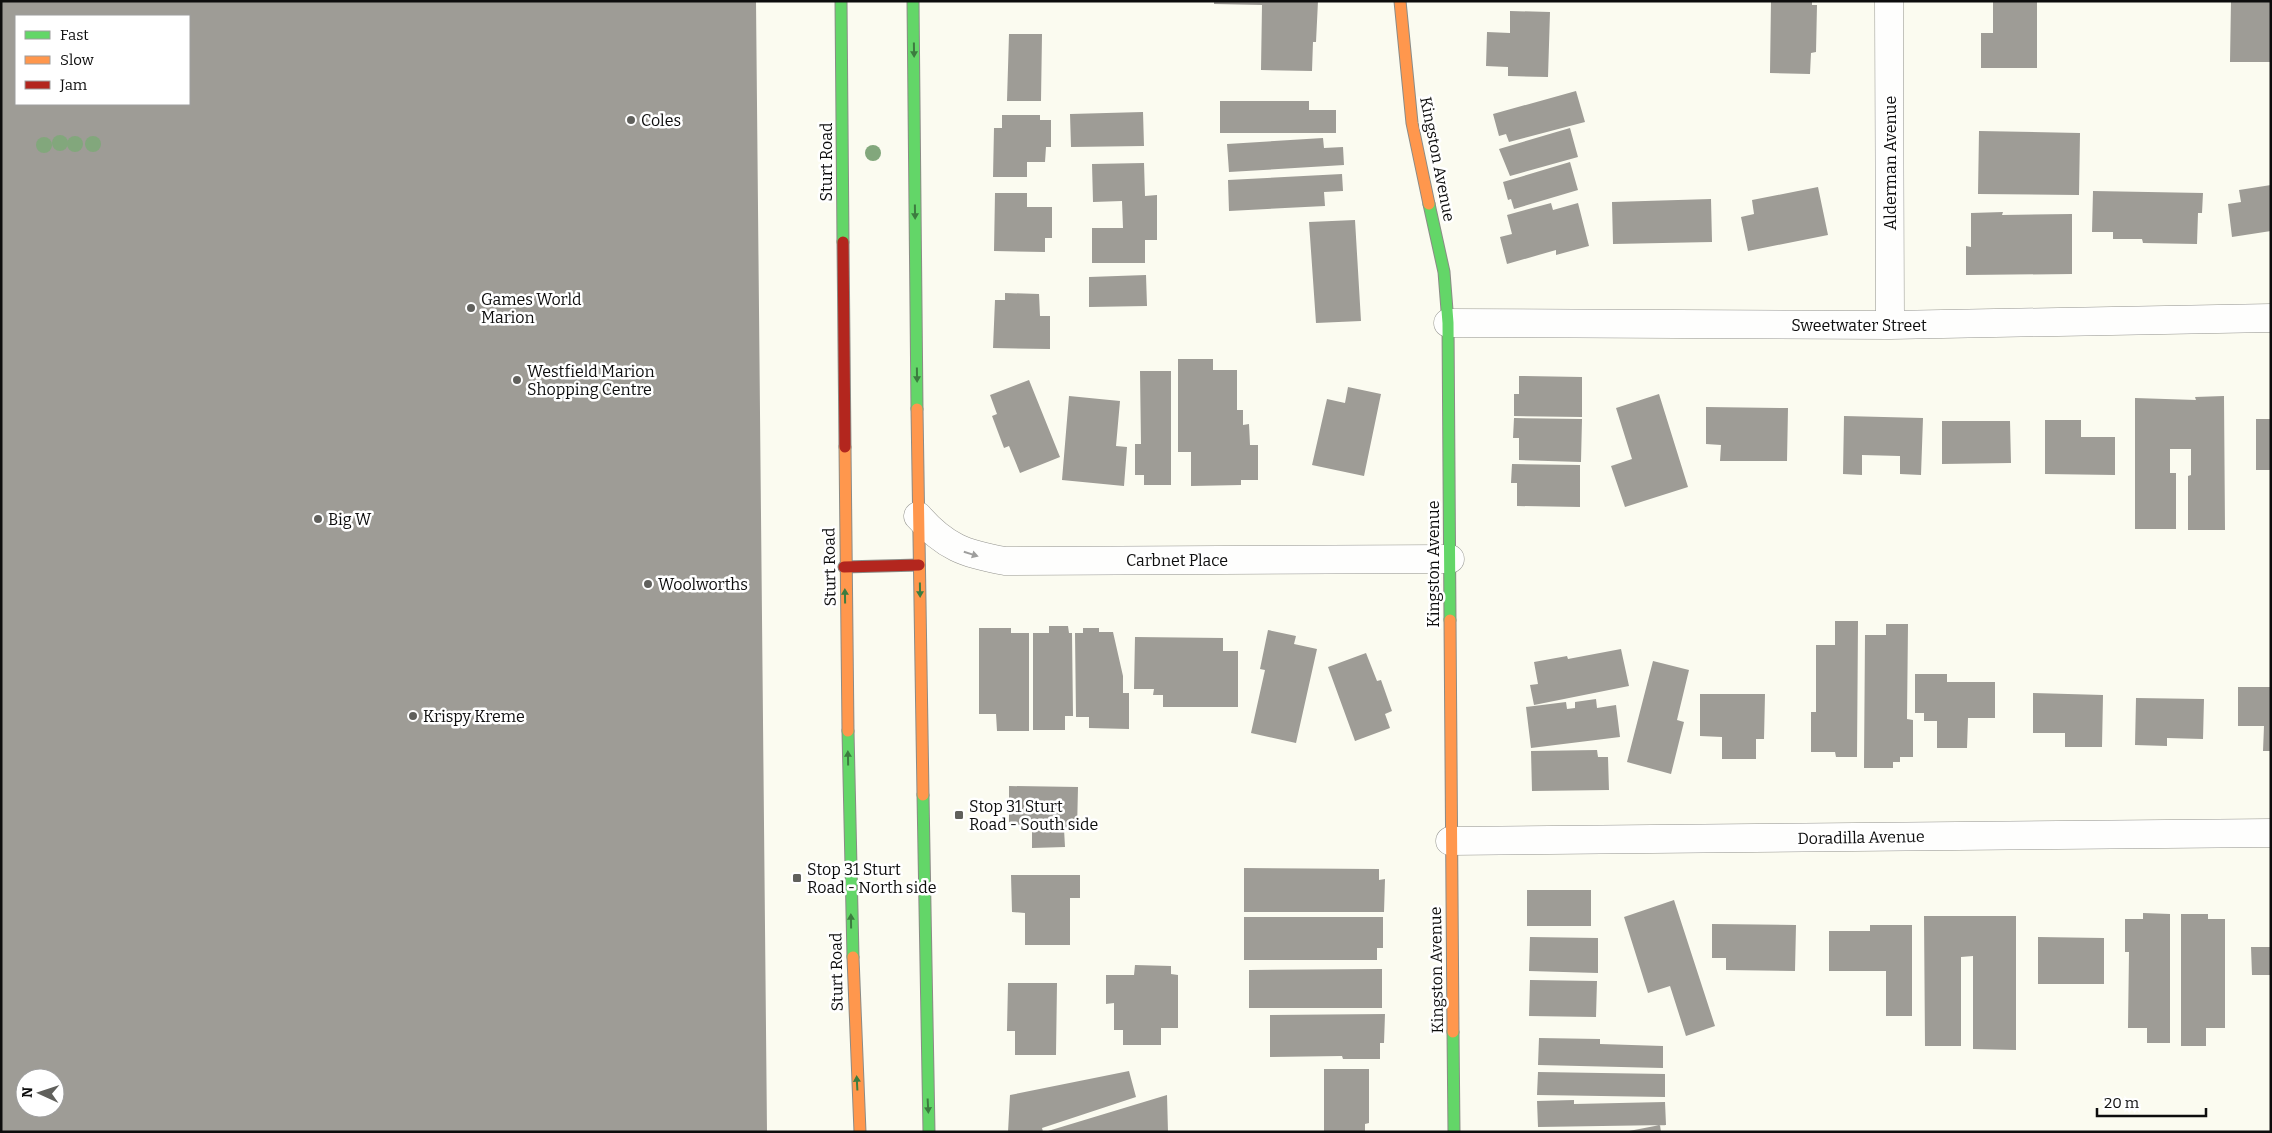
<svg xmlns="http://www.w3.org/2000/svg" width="2272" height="1133" font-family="Bitter,serif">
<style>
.building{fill:#9e9c96;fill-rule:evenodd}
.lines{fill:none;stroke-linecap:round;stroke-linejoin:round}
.street-casing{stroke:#94948f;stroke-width:29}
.fast-casing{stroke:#8b8b86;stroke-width:13}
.slow-casing{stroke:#8b8b86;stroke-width:13}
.jam-casing{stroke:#8b8b86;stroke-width:13}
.street{stroke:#fefefd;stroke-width:28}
.fast{stroke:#63d668;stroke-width:11}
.slow{stroke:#ff974d;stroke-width:11}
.jam{stroke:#b3261e;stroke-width:11}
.tree{fill:#82a77c}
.oneway{fill:#3c7c3f}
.oneway2{fill:#9e9e9d}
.poi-dot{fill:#60605c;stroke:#fff;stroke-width:2}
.labels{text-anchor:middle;stroke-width:5;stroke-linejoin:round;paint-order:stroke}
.poi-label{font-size:16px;fill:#0d0d0d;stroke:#fff;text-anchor:start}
.street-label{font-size:16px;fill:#0d0d0d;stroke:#fff}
</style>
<rect width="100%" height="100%" fill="#fbfbf0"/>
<path class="building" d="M 1,1 L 756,1 L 767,1132 L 1,1132 ZM 16,16 L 189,16 L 189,104 L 16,104 ZM 25,1078 L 55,1078 L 55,1108 L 25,1108 Z
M 1214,1 L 1318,1 L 1316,42 L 1313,42 L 1312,71 L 1261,70 L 1262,5 L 1214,4 Z
M 1771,1 L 1812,1 L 1812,5 L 1817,5 L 1816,52 L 1811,53 L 1810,74 L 1770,73 Z
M 1993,1 L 2037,1 L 2037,68 L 1981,68 L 1981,33 L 1993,33 Z
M 2231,1 L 2271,1 L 2271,62 L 2230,62 Z
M 1510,11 L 1550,12 L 1548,77 L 1508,76 L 1508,67 L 1486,66 L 1487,32 L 1510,33 Z
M 1009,34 L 1042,34 L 1041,101 L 1007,101 Z
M 1576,91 L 1585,122 L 1509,142 L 1506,134 L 1499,136 L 1493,114 Z
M 1220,101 L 1309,101 L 1309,110 L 1336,110 L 1336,133 L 1220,133 Z
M 1143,112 L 1144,146 L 1071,147 L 1070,114 Z
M 1002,115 L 1040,115 L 1040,120 L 1051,120 L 1051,147 L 1046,147 L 1045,162 L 1027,162 L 1027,177 L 993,177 L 994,128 L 1002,128 Z
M 1570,128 L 1578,157 L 1510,176 L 1499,149 Z
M 1979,131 L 2080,133 L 2079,195 L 1978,194 Z
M 1323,138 L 1324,148 L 1343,147 L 1344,165 L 1229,172 L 1227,144 Z
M 1570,162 L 1578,190 L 1514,209 L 1511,199 L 1508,200 L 1503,182 Z
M 1144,163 L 1145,196 L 1157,195 L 1157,240 L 1145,240 L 1145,263 L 1092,263 L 1092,228 L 1123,228 L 1122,201 L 1093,202 L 1092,164 Z
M 1342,174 L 1343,191 L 1324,192 L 1325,206 L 1229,211 L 1228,180 Z
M 2271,185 L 2271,231 L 2232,237 L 2228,204 L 2241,202 L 2239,190 Z
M 1818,187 L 1828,235 L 1748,251 L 1741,217 L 1754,214 L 1752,200 Z
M 2093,191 L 2203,193 L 2202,213 L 2198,213 L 2197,244 L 2143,243 L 2142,239 L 2113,239 L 2113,232 L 2092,232 Z
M 995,193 L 1027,193 L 1027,207 L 1052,207 L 1052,238 L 1045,238 L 1045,252 L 994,251 Z
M 1711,199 L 1712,242 L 1613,244 L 1612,202 Z
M 1551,203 L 1553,210 L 1578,203 L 1589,246 L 1556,255 L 1556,250 L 1507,264 L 1500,237 L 1512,234 L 1507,215 Z
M 2003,212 L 2002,215 L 2072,214 L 2072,274 L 1966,275 L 1966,246 L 1971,247 L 1971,213 Z
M 1355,220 L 1361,321 L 1316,323 L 1309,222 Z
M 1146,275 L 1147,306 L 1089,307 L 1089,277 Z
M 1005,293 L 1039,294 L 1040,316 L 1050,316 L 1050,349 L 993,348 L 995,300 L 1005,300 Z
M 1178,359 L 1213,359 L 1213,370 L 1237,370 L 1237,410 L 1243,410 L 1243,425 L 1249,424 L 1250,445 L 1258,445 L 1258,480 L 1241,480 L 1241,485 L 1191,486 L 1191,452 L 1178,452 Z
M 1140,371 L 1171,371 L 1171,485 L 1144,485 L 1144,475 L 1135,475 L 1135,444 L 1141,444 Z
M 1519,376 L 1582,377 L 1582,417 L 1514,416 L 1514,394 L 1519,394 Z
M 1029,380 L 1060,457 L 1020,473 L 1009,446 L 1004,448 L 992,416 L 997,414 L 990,395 Z
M 1348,387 L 1381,394 L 1364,476 L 1312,465 L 1327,399 L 1345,403 Z
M 1659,394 L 1688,487 L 1625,507 L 1611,466 L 1632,459 L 1616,408 Z
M 1069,396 L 1120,401 L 1116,446 L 1127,447 L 1124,486 L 1062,480 Z
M 2224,396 L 2225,530 L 2188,530 L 2188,476 L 2191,475 L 2191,449 L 2170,449 L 2170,473 L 2176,473 L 2176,529 L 2135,529 L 2135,398 L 2196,400 L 2195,397 Z
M 1706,407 L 1788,408 L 1787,461 L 1720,461 L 1721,445 L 1706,444 Z
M 1844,416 L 1923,418 L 1921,475 L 1900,474 L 1900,456 L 1862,455 L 1862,475 L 1843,474 Z
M 1514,418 L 1582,419 L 1581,462 L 1519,460 L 1519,438 L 1513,438 Z
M 2256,419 L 2271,419 L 2271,470 L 2256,470 Z
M 2045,420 L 2081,420 L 2081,437 L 2115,437 L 2115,475 L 2045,474 Z
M 1942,421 L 2010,421 L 2011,463 L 1942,464 Z
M 1512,464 L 1580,465 L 1580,507 L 1517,506 L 1517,483 L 1511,483 Z
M 1835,621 L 1858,621 L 1857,757 L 1836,757 L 1835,752 L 1811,752 L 1811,712 L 1816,712 L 1816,645 L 1835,645 Z
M 1886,624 L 1908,624 L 1907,719 L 1913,720 L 1913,757 L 1900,757 L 1900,762 L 1893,762 L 1893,768 L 1864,768 L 1865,635 L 1886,635 Z
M 1049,626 L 1068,626 L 1069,633 L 1072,633 L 1073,716 L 1065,716 L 1065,730 L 1033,730 L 1033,633 L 1049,633 Z
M 979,628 L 1011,628 L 1011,633 L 1029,633 L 1029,731 L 997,731 L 996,714 L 979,714 Z
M 1083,628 L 1099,628 L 1099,632 L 1113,632 L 1123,676 L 1123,693 L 1129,693 L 1129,729 L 1089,728 L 1089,717 L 1076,717 L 1075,633 L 1083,633 Z
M 1268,630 L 1296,636 L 1294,644 L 1317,649 L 1296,743 L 1251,733 L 1265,670 L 1260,669 Z
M 1135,637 L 1223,638 L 1223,651 L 1238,651 L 1238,707 L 1163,707 L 1163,695 L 1153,695 L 1154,689 L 1134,689 Z
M 1621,649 L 1629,686 L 1534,705 L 1530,685 L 1538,684 L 1534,662 L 1567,656 L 1568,659 Z
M 1366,653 L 1377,681 L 1381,680 L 1392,711 L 1385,714 L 1390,728 L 1355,741 L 1328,667 Z
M 1653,661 L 1689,670 L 1677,720 L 1684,722 L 1671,774 L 1627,762 Z
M 1915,674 L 1947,674 L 1947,682 L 1995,682 L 1995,718 L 1968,718 L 1967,748 L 1937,748 L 1937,721 L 1924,721 L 1924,713 L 1915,713 Z
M 2238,687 L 2271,687 L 2271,751 L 2263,751 L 2264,726 L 2238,726 Z
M 2033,693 L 2103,695 L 2102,747 L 2065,747 L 2065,733 L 2033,733 Z
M 1700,694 L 1765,694 L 1764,739 L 1756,739 L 1756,759 L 1722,759 L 1722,737 L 1700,736 Z
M 2136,698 L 2204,699 L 2203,739 L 2167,738 L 2167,746 L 2135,745 Z
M 1596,699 L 1597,708 L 1616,705 L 1620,737 L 1531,748 L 1526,707 L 1566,702 L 1567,709 L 1575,708 L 1575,702 Z
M 1597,750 L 1598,757 L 1608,757 L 1609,790 L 1532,791 L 1531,751 Z
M 1009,786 L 1078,787 L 1077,830 L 1064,829 L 1065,847 L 1032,848 L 1032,824 L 1009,825 Z
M 1244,868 L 1379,869 L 1379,880 L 1385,879 L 1384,912 L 1244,912 Z
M 1011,875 L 1080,875 L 1080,898 L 1070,898 L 1070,945 L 1025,945 L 1025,913 L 1012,912 Z
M 1527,890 L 1591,890 L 1591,926 L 1527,926 Z
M 1674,900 L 1715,1026 L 1686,1036 L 1670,986 L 1648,993 L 1624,917 Z
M 2143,913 L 2170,914 L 2170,1043 L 2147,1043 L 2147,1028 L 2128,1028 L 2129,952 L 2125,952 L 2125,919 L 2143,919 Z
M 2181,914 L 2208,914 L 2208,919 L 2225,919 L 2225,1028 L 2206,1028 L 2206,1046 L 2181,1046 Z
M 1924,916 L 2016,916 L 2016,1050 L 1973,1049 L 1973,956 L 1961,957 L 1961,1046 L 1925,1046 Z
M 1244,917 L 1383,917 L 1383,948 L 1377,948 L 1377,960 L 1244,960 Z
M 1712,924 L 1796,925 L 1795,971 L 1726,970 L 1726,958 L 1712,958 Z
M 1870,925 L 1912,925 L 1912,1016 L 1886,1016 L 1886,971 L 1829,971 L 1829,931 L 1870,931 Z
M 1530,937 L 1598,938 L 1598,973 L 1529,971 Z
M 2038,937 L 2104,938 L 2104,984 L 2038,984 Z
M 2251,947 L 2271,947 L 2271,975 L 2252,975 Z
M 1135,965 L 1171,966 L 1171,974 L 1178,975 L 1178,1028 L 1161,1028 L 1161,1045 L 1123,1045 L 1123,1030 L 1114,1030 L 1114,1003 L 1106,1004 L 1106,975 L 1134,975 Z
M 1382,969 L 1382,1008 L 1249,1008 L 1249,970 Z
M 1530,980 L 1597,981 L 1596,1017 L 1529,1016 Z
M 1008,983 L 1057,983 L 1056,1055 L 1015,1055 L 1015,1031 L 1007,1031 Z
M 1385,1014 L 1384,1043 L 1380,1043 L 1380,1059 L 1343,1059 L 1342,1056 L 1270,1057 L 1270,1015 Z
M 1539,1038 L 1600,1039 L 1600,1044 L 1663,1046 L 1663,1068 L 1538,1065 Z
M 1324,1069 L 1369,1069 L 1369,1123 L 1365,1124 L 1365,1132 L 1324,1132 Z
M 1129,1071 L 1136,1097 L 1042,1128 L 1043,1132 L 1008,1132 L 1010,1095 Z
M 1538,1072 L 1665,1074 L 1665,1097 L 1537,1095 Z
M 1167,1095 L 1168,1132 L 1048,1132 L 1048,1131 Z
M 1574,1100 L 1574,1104 L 1665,1102 L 1666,1125 L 1538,1127 L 1537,1101 Z
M 1660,1125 L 1661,1132 L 1629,1132 L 1629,1131 Z"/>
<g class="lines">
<defs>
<path id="street" d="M 1889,1 L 1890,325
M 1448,323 L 1890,325 L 2271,318
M 918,516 C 945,547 965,554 1005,561 L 1450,559
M 1450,841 L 2271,833"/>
<path id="fast" d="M 841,1 L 843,242
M 913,1 L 917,409
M 1429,204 L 1444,272 L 1448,323 L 1450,620
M 848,731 L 853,957
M 923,795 L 929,1132
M 1453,1032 L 1454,1132"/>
<path id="slow" d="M 1400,1 L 1412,123 L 1429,204
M 917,409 L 923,795
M 845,447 L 848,731
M 1450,620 L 1453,1032
M 853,957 L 860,1132"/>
<path id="jam" d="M 843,242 L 845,447
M 844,567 L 919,565"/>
</defs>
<use href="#street" class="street-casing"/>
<use href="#fast" class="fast-casing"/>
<use href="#slow" class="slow-casing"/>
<use href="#jam" class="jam-casing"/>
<use href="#street" class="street"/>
<use href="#fast" class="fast"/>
<use href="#slow" class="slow"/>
<use href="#jam" class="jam"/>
</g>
<g class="tree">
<circle cx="60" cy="143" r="8"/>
<circle cx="75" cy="144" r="8"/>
<circle cx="93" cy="144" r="8"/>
<circle cx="44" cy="145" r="8"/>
<circle cx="873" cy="153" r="8"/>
</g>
<defs><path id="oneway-solid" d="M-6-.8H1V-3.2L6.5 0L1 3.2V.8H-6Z" transform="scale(1.25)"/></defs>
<g class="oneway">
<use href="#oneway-solid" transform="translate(914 50) rotate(89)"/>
<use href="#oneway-solid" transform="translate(915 212) rotate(89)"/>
<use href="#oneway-solid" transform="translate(917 375) rotate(89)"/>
<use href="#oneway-solid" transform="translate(920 590) rotate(89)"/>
<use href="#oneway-solid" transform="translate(845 596) rotate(-91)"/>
<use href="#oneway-solid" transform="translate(848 758) rotate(-91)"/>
<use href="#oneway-solid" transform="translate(851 921) rotate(-91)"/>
<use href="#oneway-solid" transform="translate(857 1083) rotate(-93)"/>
<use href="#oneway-solid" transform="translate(928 1106) rotate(87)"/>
</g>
<use class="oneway2" href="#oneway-solid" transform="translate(971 554) rotate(17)"/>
<g class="poi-dot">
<circle cx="631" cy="120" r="5"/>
<circle cx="471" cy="308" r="5"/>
<circle cx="517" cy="380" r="5"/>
<circle cx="318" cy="519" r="5"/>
<circle cx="648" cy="584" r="5"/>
<circle cx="413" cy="716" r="5"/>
<rect x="954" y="810" width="10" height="10" rx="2.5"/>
<rect x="792" y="873" width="10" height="10" rx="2.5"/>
</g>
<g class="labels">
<g class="poi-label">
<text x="641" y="126">Coles</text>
<text x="481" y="305">Games World<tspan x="481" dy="18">Marion</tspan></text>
<text x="527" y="377">Westfield Marion<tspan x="527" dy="18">Shopping Centre</tspan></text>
<text x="328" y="525">Big W</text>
<text x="658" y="590">Woolworths</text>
<text x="423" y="722">Krispy Kreme</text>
<text x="969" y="812">Stop 31 Sturt<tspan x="969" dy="18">Road - South side</tspan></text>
<text x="807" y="875">Stop 31 Sturt<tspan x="807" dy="18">Road - North side</tspan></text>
</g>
<g class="street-label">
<text transform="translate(1438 159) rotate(79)" y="6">Kingston Avenue</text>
<text transform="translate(826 162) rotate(-90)" y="6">Sturt Road</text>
<text transform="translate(1890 163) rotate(-90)" y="6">Alderman Avenue</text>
<text x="1859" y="331">Sweetwater Street</text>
<text x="1177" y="566">Carbnet Place</text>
<text transform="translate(1433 564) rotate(-90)" y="6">Kingston Avenue</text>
<text transform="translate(829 567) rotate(-91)" y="6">Sturt Road</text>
<text transform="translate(1861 837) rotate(-1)" y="6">Doradilla Avenue</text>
<text transform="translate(1436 970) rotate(-91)" y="6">Kingston Avenue</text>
<text transform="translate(836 972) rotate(-91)" y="6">Sturt Road</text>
</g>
</g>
<rect width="2272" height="1133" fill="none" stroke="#0d0d0d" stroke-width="5"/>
<rect x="15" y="15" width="175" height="90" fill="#ffffff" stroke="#9e9e9e"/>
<rect x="25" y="31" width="25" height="8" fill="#63d668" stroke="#9e9e9e"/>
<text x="60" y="40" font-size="15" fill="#0d0d0d">Fast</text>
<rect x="25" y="56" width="25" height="8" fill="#ff974d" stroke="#9e9e9e"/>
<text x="60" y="65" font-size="15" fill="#0d0d0d">Slow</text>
<rect x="25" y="81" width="25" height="8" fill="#b3261e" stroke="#9e9e9e"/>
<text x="60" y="90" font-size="15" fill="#0d0d0d">Jam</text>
<g transform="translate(40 1093) rotate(273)"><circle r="24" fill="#ffffff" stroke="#9e9e9e"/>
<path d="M0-4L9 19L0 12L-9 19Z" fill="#60605c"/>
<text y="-8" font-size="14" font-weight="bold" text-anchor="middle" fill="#0d0d0d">N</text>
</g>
<path d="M2097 1108v8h109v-8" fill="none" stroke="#0d0d0d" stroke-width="2.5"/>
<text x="2104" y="1108" font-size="15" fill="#0d0d0d" stroke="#ffffff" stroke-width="4" paint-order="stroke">20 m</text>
</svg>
